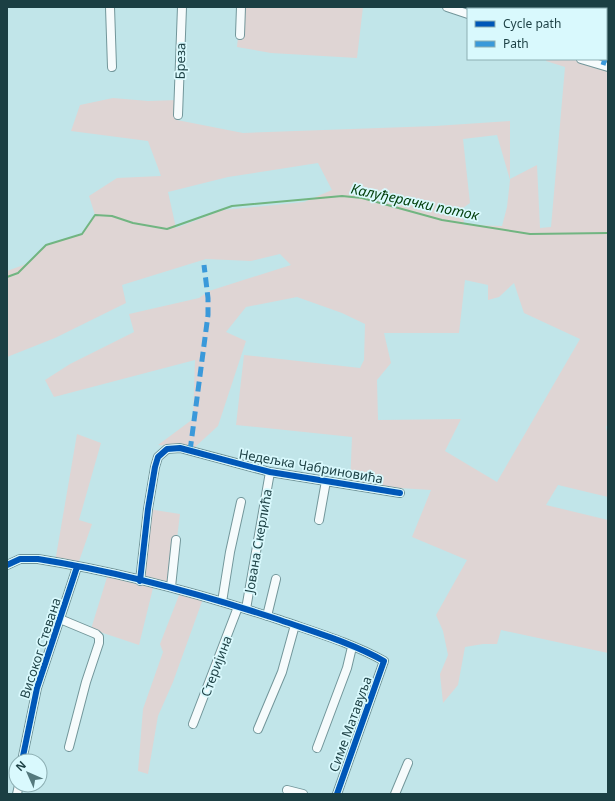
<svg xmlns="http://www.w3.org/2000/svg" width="615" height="801" font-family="'Noto Sans',sans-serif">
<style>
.green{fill:#dfd5d4;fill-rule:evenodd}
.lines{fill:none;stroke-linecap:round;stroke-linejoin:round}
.stream{stroke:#71b581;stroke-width:2}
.minor-casing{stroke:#72969a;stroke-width:10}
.minor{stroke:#f6fbfc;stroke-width:8}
.quiet{stroke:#3a99da;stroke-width:5;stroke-dasharray:10 5;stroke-linecap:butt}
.cycleway-casing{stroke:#d9f9fd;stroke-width:8}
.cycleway{stroke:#0057b8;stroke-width:6}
.labels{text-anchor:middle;stroke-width:3.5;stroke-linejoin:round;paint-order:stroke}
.street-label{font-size:13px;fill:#1b3f43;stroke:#d9f9fd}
.water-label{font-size:14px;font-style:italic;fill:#003d09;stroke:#d9f9fd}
</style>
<rect width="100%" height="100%" fill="#c1e5e9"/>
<path class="green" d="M 241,7 L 363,7 L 357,58 L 271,53 L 237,47 Z
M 546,59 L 604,59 L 601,67 L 608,71 L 608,423 L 606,427 L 608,436 L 608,497 L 558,485 L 546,505 L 608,520 L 608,653 L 501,630 L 497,644 L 483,644 L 465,647 L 458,685 L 443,703 L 440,674 L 448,655 L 443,631 L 436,615 L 467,560 L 412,537 L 431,490 L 350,485 L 352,437 L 236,425 L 244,355 L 360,368 L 364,360 L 365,324 L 342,313 L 297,297 L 246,307 L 226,332 L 246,341 L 218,426 L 194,448 L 158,445 L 193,419 L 195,360 L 54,397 L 45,380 L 70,364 L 134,332 L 129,314 L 199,298 L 209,291 L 291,265 L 280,254 L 251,261 L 206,259 L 122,285 L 126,303 L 55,338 L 7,357 L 7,271 L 29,263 L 46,245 L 82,234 L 95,215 L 89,196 L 117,178 L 161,176 L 148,141 L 71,131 L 80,105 L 113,98 L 148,101 L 178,100 L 177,120 L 243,133 L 435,126 L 510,121 L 510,179 L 537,165 L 540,228 L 551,227 L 565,67 L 546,61 ZM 497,135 L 510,180 L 507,207 L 502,226 L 464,225 L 463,208 L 470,203 L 463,139 ZM 318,163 L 332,190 L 304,202 L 223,210 L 176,228 L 168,192 L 228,177 ZM 465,280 L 488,285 L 488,300 L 499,297 L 514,283 L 524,313 L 580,339 L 497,482 L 445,451 L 461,419 L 378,420 L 377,380 L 391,363 L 384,333 L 459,333 Z
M 77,434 L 101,443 L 79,520 L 92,524 L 77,567 L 55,562 Z
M 148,509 L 180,514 L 171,587 L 154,584 L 139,645 L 91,629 L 108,574 L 140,581 Z
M 181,590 L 204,596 L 173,682 L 158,716 L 148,774 L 138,771 L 143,709 L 163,652 L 160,644 Z"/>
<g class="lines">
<path class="stream" d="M 7,277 L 18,273 L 46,245 L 82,234 L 95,215 L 112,216 L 133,223 L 167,229 L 232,206 L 342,196 L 362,198 L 442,220 L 530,234 L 608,233"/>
<defs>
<path id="minor" d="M 110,7 L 112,67
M 447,7 L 468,14
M 511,9 L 511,7
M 240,35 L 241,7
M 581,59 L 608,67
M 178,115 L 182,7
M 319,520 L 326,481
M 7,565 L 20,559 L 38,559 C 120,572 201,594 280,620 C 314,632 352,643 384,661 L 337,794
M 140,581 L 148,509 L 155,467 L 158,457 L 167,449 L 180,448 L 270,472 L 400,493
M 171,587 L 176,540
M 222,602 L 230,552 L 241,502
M 246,609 L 270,472
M 267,616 L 276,579
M 60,619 L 96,634 L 99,637 L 99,643 L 86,682 L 69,747
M 193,724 L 238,607
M 258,729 L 282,672 L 295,625
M 317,748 L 347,668 L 352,647
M 22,761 L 37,688 L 77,567
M 287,790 L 303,794
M 17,794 L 19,785
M 395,794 L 408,763"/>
</defs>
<use href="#minor" class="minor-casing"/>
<use href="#minor" class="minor"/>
<path class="quiet" d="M 606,56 L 608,49
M 603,65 L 605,59
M 190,451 L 208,315 L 208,298 L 204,265"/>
<defs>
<path id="cycleway" d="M 7,565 L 20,559 L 38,559 C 120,572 201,594 280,620 C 314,632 352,643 384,661 L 337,794
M 140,581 L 148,509 L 155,467 L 158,457 L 167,449 L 180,448 L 270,472 L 400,493
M 22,761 L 37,688 L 77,567"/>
</defs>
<use href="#cycleway" class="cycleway-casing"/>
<use href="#cycleway" class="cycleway"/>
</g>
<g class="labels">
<g class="street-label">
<text transform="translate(180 61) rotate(-89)" y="5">Бреза</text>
<text transform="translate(311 466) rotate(10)" y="5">Недељка Чабриновића</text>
<text transform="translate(258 541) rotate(-80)" y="5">Јована Скерлића</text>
<text transform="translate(40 648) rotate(-72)" y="5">Високог Стевана</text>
<text transform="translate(216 666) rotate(-69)" y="5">Стеријина</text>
<text transform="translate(350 724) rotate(-70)" y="5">Симе Матавуља</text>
</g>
<g class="water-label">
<text transform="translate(415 202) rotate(12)" y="5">Калуђерачки поток</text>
</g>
</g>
<rect width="615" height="801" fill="none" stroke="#1b3f43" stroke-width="16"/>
<rect x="467" y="8" width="140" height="52" fill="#d9f9fd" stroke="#8dafb3"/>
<rect x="475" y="21" width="20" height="6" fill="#0057b8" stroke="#8dafb3"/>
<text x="503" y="28" font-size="12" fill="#1b3f43">Cycle path</text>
<rect x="475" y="41" width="20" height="6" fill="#3a99da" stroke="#8dafb3"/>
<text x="503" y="48" font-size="12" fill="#1b3f43">Path</text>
<g transform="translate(28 773) rotate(315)"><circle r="19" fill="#d9f9fd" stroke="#8dafb3"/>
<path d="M0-3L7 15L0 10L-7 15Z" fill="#55797d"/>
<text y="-6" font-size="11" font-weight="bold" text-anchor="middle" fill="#1b3f43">N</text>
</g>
</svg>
